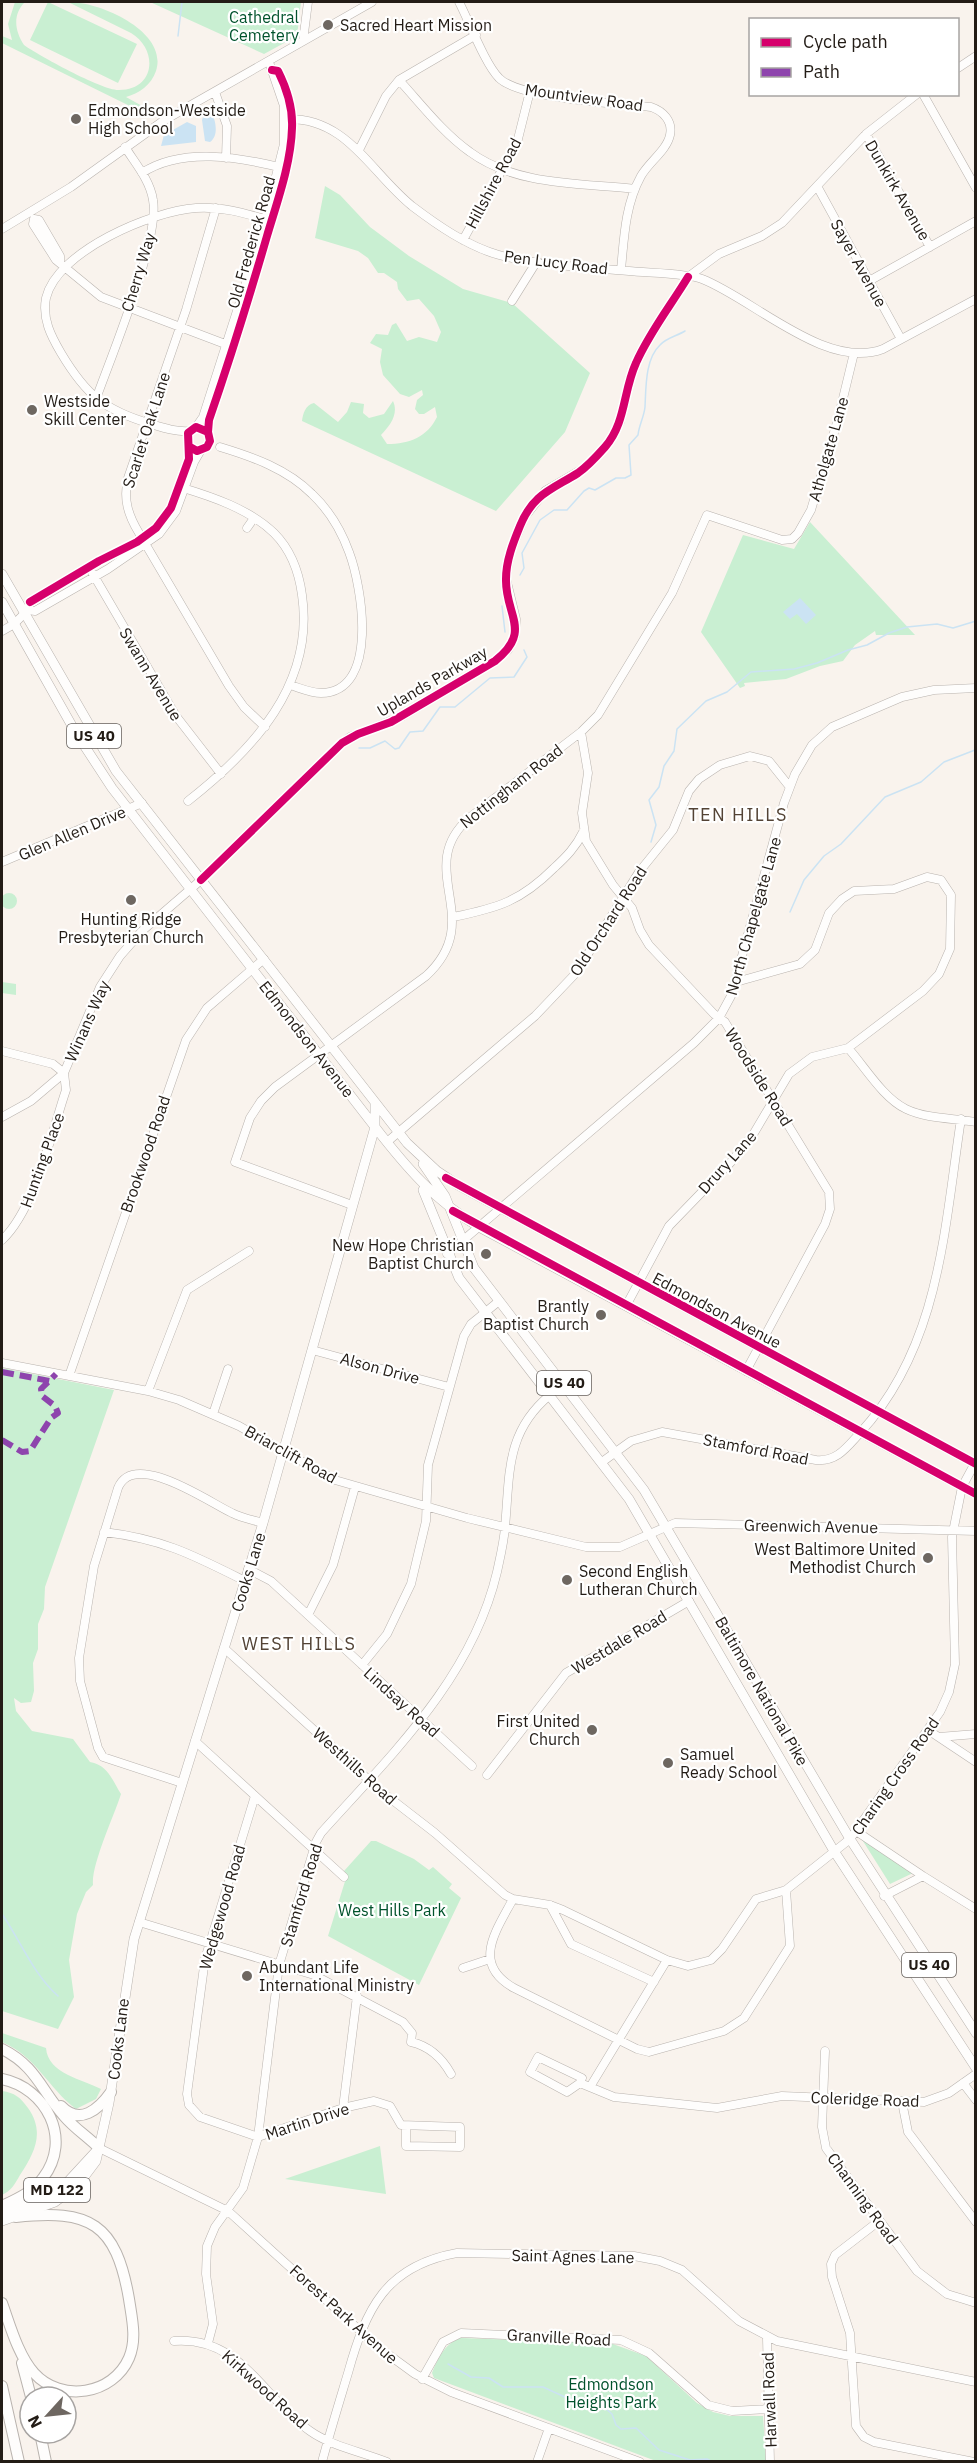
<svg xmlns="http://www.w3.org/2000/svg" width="977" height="2463" font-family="'IBM Plex Sans',sans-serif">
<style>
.green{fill:#c9efd2}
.water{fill:#cbe3f3}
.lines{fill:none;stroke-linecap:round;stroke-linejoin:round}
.stream{stroke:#cbe3f3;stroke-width:1.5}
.minor-casing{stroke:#b9b3ae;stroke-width:9}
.major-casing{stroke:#b9b3ae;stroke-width:10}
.highway-casing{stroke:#b9b3ae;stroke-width:12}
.minor{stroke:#fefdfc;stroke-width:8}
.major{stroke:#fefdfc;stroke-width:9}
.highway{stroke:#fefdfc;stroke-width:10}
.quiet{stroke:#8e44ad;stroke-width:6;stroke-dasharray:12 6;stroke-linecap:butt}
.cycleway-casing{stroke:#fff;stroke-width:11}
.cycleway{stroke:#d6006c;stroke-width:8}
.poi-dot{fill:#6e6761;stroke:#fff;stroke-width:2}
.labels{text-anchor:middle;stroke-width:4.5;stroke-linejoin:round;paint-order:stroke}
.shield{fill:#fff;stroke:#65605c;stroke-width:1.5}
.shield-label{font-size:15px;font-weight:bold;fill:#231c16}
.park-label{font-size:16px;fill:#00522c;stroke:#fff}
.poi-label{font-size:16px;fill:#231c16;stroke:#fff;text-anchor:start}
.street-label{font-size:16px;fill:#231c16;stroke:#fff}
.neighbourhood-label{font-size:18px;letter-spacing:1.5px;fill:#534335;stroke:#fff}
</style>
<rect width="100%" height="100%" fill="#f9f3ed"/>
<path class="green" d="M 15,2 L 25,2 C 12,15 15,31 24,45 C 38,55 103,91 119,90 C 155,90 159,50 131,33 L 68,2 C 98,1 169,31 156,71 C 151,85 140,93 126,97 L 144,107 L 142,112 L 2,43 L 2,36 L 12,40 L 8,24 Z
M 48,2 L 137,44 L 118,83 L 30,40 Z
M 150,2 L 301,2 L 297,36 L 264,54 Z
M 325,186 L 340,195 L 370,227 L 409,256 L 463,289 L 512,303 L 590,373 L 565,432 L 496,511 L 302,421 C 303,414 305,405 314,403 L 338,422 L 347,412 L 351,402 L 364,404 L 363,413 L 369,418 L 384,414 L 393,401 C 399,414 390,426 381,435 L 387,444 C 410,444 427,437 437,417 L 435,407 L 424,414 L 419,414 L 415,409 L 417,400 L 423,395 L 422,390 L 409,397 L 400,394 L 383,375 L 380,362 L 382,349 L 370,343 L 376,334 L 388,335 L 392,325 L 396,323 L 407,341 L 419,337 L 437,342 L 441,332 L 434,316 L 419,299 L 407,301 L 398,289 L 397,282 L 384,273 L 378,273 L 368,258 L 358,251 L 315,238 Z
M 810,522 L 915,635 L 876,635 L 875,631 L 855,645 L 843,661 L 820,666 L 786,679 L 744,683 L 745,686 L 740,688 L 701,632 L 743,535 L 794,549 Z
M1 901a8 8 0 1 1 16 0a8 8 0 1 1-16 0Z
M 2,982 L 16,984 L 16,995 L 2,993 Z
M 2,1368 L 114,1390 L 45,1587 L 44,1609 L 38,1624 L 38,1649 L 33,1663 L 34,1691 L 31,1702 L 21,1703 L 14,1698 L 16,1711 L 32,1731 L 73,1739 L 90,1762 C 108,1765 112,1780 121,1794 C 114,1816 91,1865 93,1885 L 86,1892 L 77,1914 L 69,1960 L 74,1997 L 58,2029 L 2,2011 Z
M 861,1838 L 913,1873 L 890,1884 Z
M 371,1841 L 376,1841 L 414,1859 L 429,1870 L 433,1867 L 452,1884 L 449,1888 L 461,1898 L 419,1985 L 328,1936 L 347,1875 L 344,1871 Z
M 2,2033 L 46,2048 C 48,2074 82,2079 101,2089 L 96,2099 L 76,2109 C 47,2087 37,2057 2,2042 Z
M 2,2091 C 15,2093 20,2097 28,2108 C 45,2132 35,2152 20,2175 C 15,2184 11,2191 2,2195 Z
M 380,2146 L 386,2194 L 285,2179 Z
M 461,2338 L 610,2343 L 646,2356 L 697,2403 L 713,2412 L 730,2416 L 763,2416 L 766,2461 L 656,2461 L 434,2378 L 432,2373 C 438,2358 445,2343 461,2338 Z"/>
<path class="water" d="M 205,111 L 211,112 C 216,120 219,136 210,142 L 205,141 L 202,120 Z
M 187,122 L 196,126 L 196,142 L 161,146 L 164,135 Z
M 800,598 L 816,615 L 806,624 L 797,614 L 790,619 L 783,612 Z"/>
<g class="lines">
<path class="stream" d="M 178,36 L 182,2
M 520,575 L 524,568 L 522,553 L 540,520 L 554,510 L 567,510 L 584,491 L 589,488 L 595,490 L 616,478 L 625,478 L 631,475 L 629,445 L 638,435 C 639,425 644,417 645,407 C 646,388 645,359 660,345 C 666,338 677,336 685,331
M 502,606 L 505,632
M 359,748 L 370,748 L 385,741 L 395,749 L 399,748 L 410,732 L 423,731 L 440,707 L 455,707 L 490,678 L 514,677 L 527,657 L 524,650
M 651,842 L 656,825 L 649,800 L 659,787 L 664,766 L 674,751 L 677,729 L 706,701 L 727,692 L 751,672 L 794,669 L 817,663 L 848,650 L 867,645 L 889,633 L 907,627 L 937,624 L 953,628 L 976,621
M 790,912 L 804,880 L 824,856 L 841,844 L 885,797 L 921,782 L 944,762 L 975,750
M 2,1914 C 20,1940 33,1974 58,1996
M 448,2364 L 471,2377 L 489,2378 L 503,2387 L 543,2387 L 567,2398 L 599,2403 L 612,2414 L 616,2425 L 621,2429 L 636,2428 L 659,2450 L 690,2460 L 707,2459 L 713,2462"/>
<defs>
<path id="minor" d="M 459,2 C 469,21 485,64 499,78 C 518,98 621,104 651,107 C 663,111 673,121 670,135 C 667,150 649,162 641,176 C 625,205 624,238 621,270
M 303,41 L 308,2
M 958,68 L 976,56
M 399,80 C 421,104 443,133 470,152 C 516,186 581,183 635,189
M 215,92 L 227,126 L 226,158
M 923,94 L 976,188
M 286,119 C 347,117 370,172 412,206 C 437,225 467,246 499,255 C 540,266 587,267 629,271 C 647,273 687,273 702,279 C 752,298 826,371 883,349 L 976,299
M 866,134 L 930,247
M 359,150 L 386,96 L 399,80 L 476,35
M 142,173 C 182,147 239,157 283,168
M 817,186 L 901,339
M 216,208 L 186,310 L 128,478 C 123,499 128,515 139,533 L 229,686 L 244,707 L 265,727
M 2,229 L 71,187 L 163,121 L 372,2
M 463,240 L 517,143 L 530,91
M 60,262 L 60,256 L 39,220 L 34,219 L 33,224 L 56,260 L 101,297 L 233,347
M 869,281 L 976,221
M 512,301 L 537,261
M 96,399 C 111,357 160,239 153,200 C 150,180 135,163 125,147
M 196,427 L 203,417 L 261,236 L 284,144 L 284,106 L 269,62
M 190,431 C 176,432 164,428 151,424 C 104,410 86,395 61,353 C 51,336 42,319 46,298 C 57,251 152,211 196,208 C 222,206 247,214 272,221
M 208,432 L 209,420 C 230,359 249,298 267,236 C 277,202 291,164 292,128 C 293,107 287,89 278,71 L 272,70
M 190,447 L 197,451 L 207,447 L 210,441 L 208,432 L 196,427 L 188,433 L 189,459 L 171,508 L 156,528 L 137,542 L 99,561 L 30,602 L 28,610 L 35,611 L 108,569 L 159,534 L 176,511 L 194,462 L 201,450
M 220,447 C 253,457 287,469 312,494 C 329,510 341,530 349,552 C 362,586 380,692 321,693 C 311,693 300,688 290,685
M 180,487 C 213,497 249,509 274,533 C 291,550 299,572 302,595 C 315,684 253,750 188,801
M 247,528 L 254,518
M 93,574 L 176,716 L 221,774
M 2,631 L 14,624 L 28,610
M 581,732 L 588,773 L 582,813 L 586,841 L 613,885 L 632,908 L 640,930 L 649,945 L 714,1014 L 725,1022 L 829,1192 L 830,1209 L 825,1224 L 746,1371
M 2,862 L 142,803
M 453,917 C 498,908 521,901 554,868 C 566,857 576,847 583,832
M 848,1048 C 865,1067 883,1098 906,1109 C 927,1119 953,1118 976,1122
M 2,1051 L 53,1064 L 64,1073
M 2,1117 L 31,1101 L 64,1073 L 100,987 L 120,956 L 142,931 L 201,880 L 337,748 L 350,737 L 403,716 L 495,661 L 508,650 L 515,636 L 516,619 L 506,578 L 510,553 L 524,518 L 545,491 L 586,467 L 611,440 L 620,422 L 630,378 L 640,353 L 688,277 L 719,254 L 762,236 L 782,223 L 866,134 L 917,94
M 387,1142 L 535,1016 L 576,973 L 639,872 L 673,830 L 689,791 L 699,779 L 720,765 L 750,756 L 769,761 L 789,786
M 352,1205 L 235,1162 L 250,1118 L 261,1101 L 275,1087 L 426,976 C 488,919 412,869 469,818 L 581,732 L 598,715 L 672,593 L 707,515 L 782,540 L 792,539 L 798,533 L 811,510 L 838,419 L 854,353
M 2,1240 C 35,1209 51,1134 66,1090 L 64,1073
M 447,1254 L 694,1043 L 719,1018 L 731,996 L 784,803 L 795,774 L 812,745 L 832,727 L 902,697 L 934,690 L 976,688
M 626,1306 L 669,1226 L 731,1162 L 754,1133 L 789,1074 L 812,1057 L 848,1048 L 923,991 L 939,974 L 950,949 L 951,895 L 941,880 L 927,877 L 894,889 L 854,891 L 842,899 L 829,913 L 815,950 L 800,964 L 736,982
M 312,1350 L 449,1387
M 2,1363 L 148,1391 L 179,1400 L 239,1426 L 335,1480 L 467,1518 L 586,1547 L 620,1547 L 675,1523 L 976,1531
M 69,1376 L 186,1040 L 207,1008 L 264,959
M 148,1391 L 187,1290 L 249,1251
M 213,1414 L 228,1369
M 602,1462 L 631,1441 L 662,1432 L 816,1460 C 837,1462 847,1447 860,1433 C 940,1346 944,1230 961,1119
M 104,1532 C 163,1539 193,1555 245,1581
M 248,1569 L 271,1581 L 472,1766
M 308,1615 L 333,1565 L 355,1487
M 224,1648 L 382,1792 L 435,1833 L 505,1895 L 513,1899 L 550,1905 L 563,1910 L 667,1960 L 688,1966 L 711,1960 L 722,1949 L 756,1899 L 786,1890 L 850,1839 L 940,1712 L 949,1692 L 955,1664 L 952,1537 L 962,1487 L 975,1463
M 362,1665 L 387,1634 L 411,1584 L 426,1521 L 428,1465 L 464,1336 L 471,1324 L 499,1301
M 928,1730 L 976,1762
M 939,1737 L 976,1734
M 195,1741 L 344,1877
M 487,1775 L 566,1673 L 689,1601
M 182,1783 L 103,1757 L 98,1748 L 80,1681 L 79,1658 L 94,1566 L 118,1488 C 134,1449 210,1503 232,1513 C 242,1518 253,1520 263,1523
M 255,1796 L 205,1959 L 187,2094 L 189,2105 L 200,2117 L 258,2137 L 343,2108 L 374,2101 L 390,2106 L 401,2125 L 460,2127 L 460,2147 L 406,2146 L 406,2126
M 856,1831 L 923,1876
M 884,1896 L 923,1876 L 976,1909
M 513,1899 C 496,1931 471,1964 514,1988 L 637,2049 L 649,2052 L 724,2031 L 744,2018 L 790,1946 L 786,1890
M 550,1905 L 571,1944 L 654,1982
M 139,1922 L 314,1975 L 403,2022 L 412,2033 L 411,2042 C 429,2046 442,2058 451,2074
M 463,1968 L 490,1959
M 825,2051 L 822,2127 L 826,2148 L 917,2271 L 947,2294 L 976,2303
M 580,2083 L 567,2092 L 530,2072 L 538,2057 L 582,2078 L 580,2083 L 614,2097 L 717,2108 L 782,2096 L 924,2102 L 949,2093 L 976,2074
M 963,2083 L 976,2100
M 590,2087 L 667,1960
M 902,2102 L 908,2132 L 976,2222
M 343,2108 L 357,1996
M 99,2148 L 228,2211 L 378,2347 L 415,2374 L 451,2392 L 640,2462
M 879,2221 L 835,2255 L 831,2264 L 832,2277 L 850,2333 L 856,2426 L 864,2437 L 874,2442 L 974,2462
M 767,2338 L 770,2462
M 174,2341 C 241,2336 262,2397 310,2431 C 331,2446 362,2452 387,2462
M 208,2343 L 213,2324 L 206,2274 L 207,2246 L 215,2227 L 243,2188 L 258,2137 L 279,1965 L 316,1842 L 321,1833 C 392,1754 472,1678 497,1572 C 500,1558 504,1542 505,1527 C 510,1475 505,1432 550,1395
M 422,2379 L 443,2342 L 461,2333 L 621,2340 L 649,2353 L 708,2405 L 732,2411 L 769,2409
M 322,2462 C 330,2432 339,2403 348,2373 C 366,2309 385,2266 457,2253 L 634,2256 L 660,2261 L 682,2270 L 739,2321 L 777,2341 L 976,2382
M 537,2462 L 549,2428"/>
<path id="major" d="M 2,574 L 116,771 L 407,1143 L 437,1171 L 458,1185 L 976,1464
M 2,602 L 76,733 L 112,788 L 375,1127 C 406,1167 435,1201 479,1227 L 976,1494
M 423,1164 L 445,1196 L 474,1268 L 644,1490 L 850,1839 L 976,2033
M 423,1190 L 459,1278 L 629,1499 L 834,1851 L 976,2068
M 2,2212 L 37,2201 L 63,2187 L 99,2148
M 2,2221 L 55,2202 L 78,2185 L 96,2161 L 109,2103 L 134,1939 L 263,1523 L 375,1127 L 375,1104"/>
<path id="highway" d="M 2,2049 C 36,2066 41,2090 64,2116 C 74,2128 88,2137 99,2148
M 2,2079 C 46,2088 73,2139 43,2178 C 33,2192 17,2199 2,2206
M 61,2106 C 80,2126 99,2109 111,2092
M 2,2303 C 10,2325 18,2355 34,2373 C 61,2403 113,2395 129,2358 C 137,2339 132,2319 129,2299 C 116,2223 90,2209 16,2217
M 22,2363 L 31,2397
M 2,2386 L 19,2462
M 40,2433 L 46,2462"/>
</defs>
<use href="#minor" class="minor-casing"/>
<use href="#major" class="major-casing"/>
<use href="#highway" class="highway-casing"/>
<use href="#minor" class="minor"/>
<use href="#major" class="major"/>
<use href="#highway" class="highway"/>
<path class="quiet" d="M 2,1372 L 50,1381
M 2,1440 L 22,1452 L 30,1451 L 51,1418 L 58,1413 L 55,1406 L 42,1396 L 41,1389 L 56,1374"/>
<defs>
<path id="cycleway" d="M 208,432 L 209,420 C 230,359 249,298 267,236 C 277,202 291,164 292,128 C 293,107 287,89 278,71 L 272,70
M 30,602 L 99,561 L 137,542 L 156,528 L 171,508 L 189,459 L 188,433 L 196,427 L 208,432 L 210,441 L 207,447 L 197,451 L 190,447
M 201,880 L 342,743 L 358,734 L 391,722 L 495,661 C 533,631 505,615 506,579 C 506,561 513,543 520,526 C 533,494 551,490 578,473 C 588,466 597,456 605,447 C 626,423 623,391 636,363 C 649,333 671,305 688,277
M 446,1178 L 976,1464
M 453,1211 L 976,1494"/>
</defs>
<use href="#cycleway" class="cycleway-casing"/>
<use href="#cycleway" class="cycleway"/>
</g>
<g class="poi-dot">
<circle cx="328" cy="25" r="6"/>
<circle cx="76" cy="119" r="6"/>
<circle cx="32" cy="410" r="6"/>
<circle cx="131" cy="900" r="6"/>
<circle cx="486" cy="1254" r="6"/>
<circle cx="601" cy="1315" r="6"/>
<circle cx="928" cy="1558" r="6"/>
<circle cx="567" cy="1580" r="6"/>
<circle cx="592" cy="1730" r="6"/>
<circle cx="668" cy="1763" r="6"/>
<circle cx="247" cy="1976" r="6"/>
</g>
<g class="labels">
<g class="shield">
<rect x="67" y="724" width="54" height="24" rx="4.5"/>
<rect x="537" y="1371" width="54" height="24" rx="4.5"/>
<rect x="902" y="1953" width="54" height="24" rx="4.5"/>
<rect x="24" y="2178" width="66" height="24" rx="4.5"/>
</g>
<g class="shield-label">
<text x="94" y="741">US 40</text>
<text x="564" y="1388">US 40</text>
<text x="929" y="1970">US 40</text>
<text x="57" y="2195">MD 122</text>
</g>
<g class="park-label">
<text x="264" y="23">Cathedral<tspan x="264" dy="18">Cemetery</tspan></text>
<text x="392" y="1916">West Hills Park</text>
<text x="611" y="2390">Edmondson<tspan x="611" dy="18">Heights Park</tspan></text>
</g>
<g class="poi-label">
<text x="340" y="31">Sacred Heart Mission</text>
<text x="88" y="116">Edmondson-Westside<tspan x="88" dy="18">High School</tspan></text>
<text x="44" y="407">Westside<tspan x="44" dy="18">Skill Center</tspan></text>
<text x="131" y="925" text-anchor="middle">Hunting Ridge<tspan x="131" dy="18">Presbyterian Church</tspan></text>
<text x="474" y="1251" text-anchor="end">New Hope Christian<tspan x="474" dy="18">Baptist Church</tspan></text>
<text x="589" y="1312" text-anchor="end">Brantly<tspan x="589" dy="18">Baptist Church</tspan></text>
<text x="916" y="1555" text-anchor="end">West Baltimore United<tspan x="916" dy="18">Methodist Church</tspan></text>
<text x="579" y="1577">Second English<tspan x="579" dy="18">Lutheran Church</tspan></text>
<text x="580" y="1727" text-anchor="end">First United<tspan x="580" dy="18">Church</tspan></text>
<text x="680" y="1760">Samuel<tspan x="680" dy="18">Ready School</tspan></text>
<text x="259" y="1973">Abundant Life<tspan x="259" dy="18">International Ministry</tspan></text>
</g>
<g class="street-label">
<text transform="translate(584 97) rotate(8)" y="6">Mountview Road</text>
<text transform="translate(493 183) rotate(-62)" y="6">Hillshire Road</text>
<text transform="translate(898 190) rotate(60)" y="6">Dunkirk Avenue</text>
<text transform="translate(251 242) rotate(-74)" y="6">Old Frederick Road</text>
<text transform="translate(556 262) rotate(7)" y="6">Pen Lucy Road</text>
<text transform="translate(859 263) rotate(61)" y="6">Sayer Avenue</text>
<text transform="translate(138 272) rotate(-73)" y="6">Cherry Way</text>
<text transform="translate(146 430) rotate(-72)" y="6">Scarlet Oak Lane</text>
<text transform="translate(828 449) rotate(-74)" y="6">Atholgate Lane</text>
<text transform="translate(151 674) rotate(59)" y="6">Swann Avenue</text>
<text transform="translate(432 681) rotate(-30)" y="6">Uplands Parkway</text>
<text transform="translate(511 786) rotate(-38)" y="6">Nottingham Road</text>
<text transform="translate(72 833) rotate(-23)" y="6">Glen Allen Drive</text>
<text transform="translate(753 916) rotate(-74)" y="6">North Chapelgate Lane</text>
<text transform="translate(608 921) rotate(-57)" y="6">Old Orchard Road</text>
<text transform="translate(87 1021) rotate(-66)" y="6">Winans Way</text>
<text transform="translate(307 1039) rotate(52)" y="6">Edmondson Avenue</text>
<text transform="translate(759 1077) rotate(58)" y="6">Woodside Road</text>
<text transform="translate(145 1154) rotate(-71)" y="6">Brookwood Road</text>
<text transform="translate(42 1160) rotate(-70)" y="6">Hunting Place</text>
<text transform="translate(727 1162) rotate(-48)" y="6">Drury Lane</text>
<text transform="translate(717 1310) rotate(28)" y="6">Edmondson Avenue</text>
<text transform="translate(380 1368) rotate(15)" y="6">Alson Drive</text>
<text transform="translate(756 1449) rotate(11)" y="6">Stamford Road</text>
<text transform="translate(291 1454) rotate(29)" y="6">Briarclift Road</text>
<text transform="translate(811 1526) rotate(1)" y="6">Greenwich Avenue</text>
<text transform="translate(248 1572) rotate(-73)" y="6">Cooks Lane</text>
<text transform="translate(619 1642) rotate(-31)" y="6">Westdale Road</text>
<text transform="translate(762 1691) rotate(60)" y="6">Baltimore National Pike</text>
<text transform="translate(402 1702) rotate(42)" y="6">Lindsay Road</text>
<text transform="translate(355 1766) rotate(42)" y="6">Westhills Road</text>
<text transform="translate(895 1776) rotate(-55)" y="6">Charing Cross Road</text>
<text transform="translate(301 1895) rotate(-73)" y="6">Stamford Road</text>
<text transform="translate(222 1907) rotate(-74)" y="6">Wedgewood Road</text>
<text transform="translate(118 2039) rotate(-83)" y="6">Cooks Lane</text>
<text transform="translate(865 2099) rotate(2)" y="6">Coleridge Road</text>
<text transform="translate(307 2121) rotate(-18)" y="6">Martin Drive</text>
<text transform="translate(863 2198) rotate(54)" y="6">Channing Road</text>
<text transform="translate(573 2256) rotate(1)" y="6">Saint Agnes Lane</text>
<text transform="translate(344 2314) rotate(42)" y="6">Forest Park Avenue</text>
<text transform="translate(559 2337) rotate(3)" y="6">Granville Road</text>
<text transform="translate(265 2389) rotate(42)" y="6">Kirkwood Road</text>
<text transform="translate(769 2400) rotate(-92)" y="6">Harwall Road</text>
</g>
<g class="neighbourhood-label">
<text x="738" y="821">TEN HILLS</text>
<text x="299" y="1650">WEST HILLS</text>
</g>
</g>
<rect width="977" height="2463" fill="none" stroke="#231c16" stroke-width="6"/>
<rect x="749" y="18" width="210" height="78" fill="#ffffff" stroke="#a7a4a2" stroke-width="1.5"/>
<rect x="761" y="38" width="30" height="9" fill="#d6006c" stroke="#a7a4a2" stroke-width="1.5"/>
<text x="803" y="48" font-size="18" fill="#231c16">Cycle path</text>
<rect x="761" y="68" width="30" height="9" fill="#8e44ad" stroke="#a7a4a2" stroke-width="1.5"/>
<text x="803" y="78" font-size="18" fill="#231c16">Path</text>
<g transform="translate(48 2415) rotate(243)"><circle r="28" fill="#ffffff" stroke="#a7a4a2" stroke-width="1.5"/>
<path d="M0-4.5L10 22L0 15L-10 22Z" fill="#6e6761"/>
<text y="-9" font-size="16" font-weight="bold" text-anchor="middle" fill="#231c16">N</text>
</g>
</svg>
